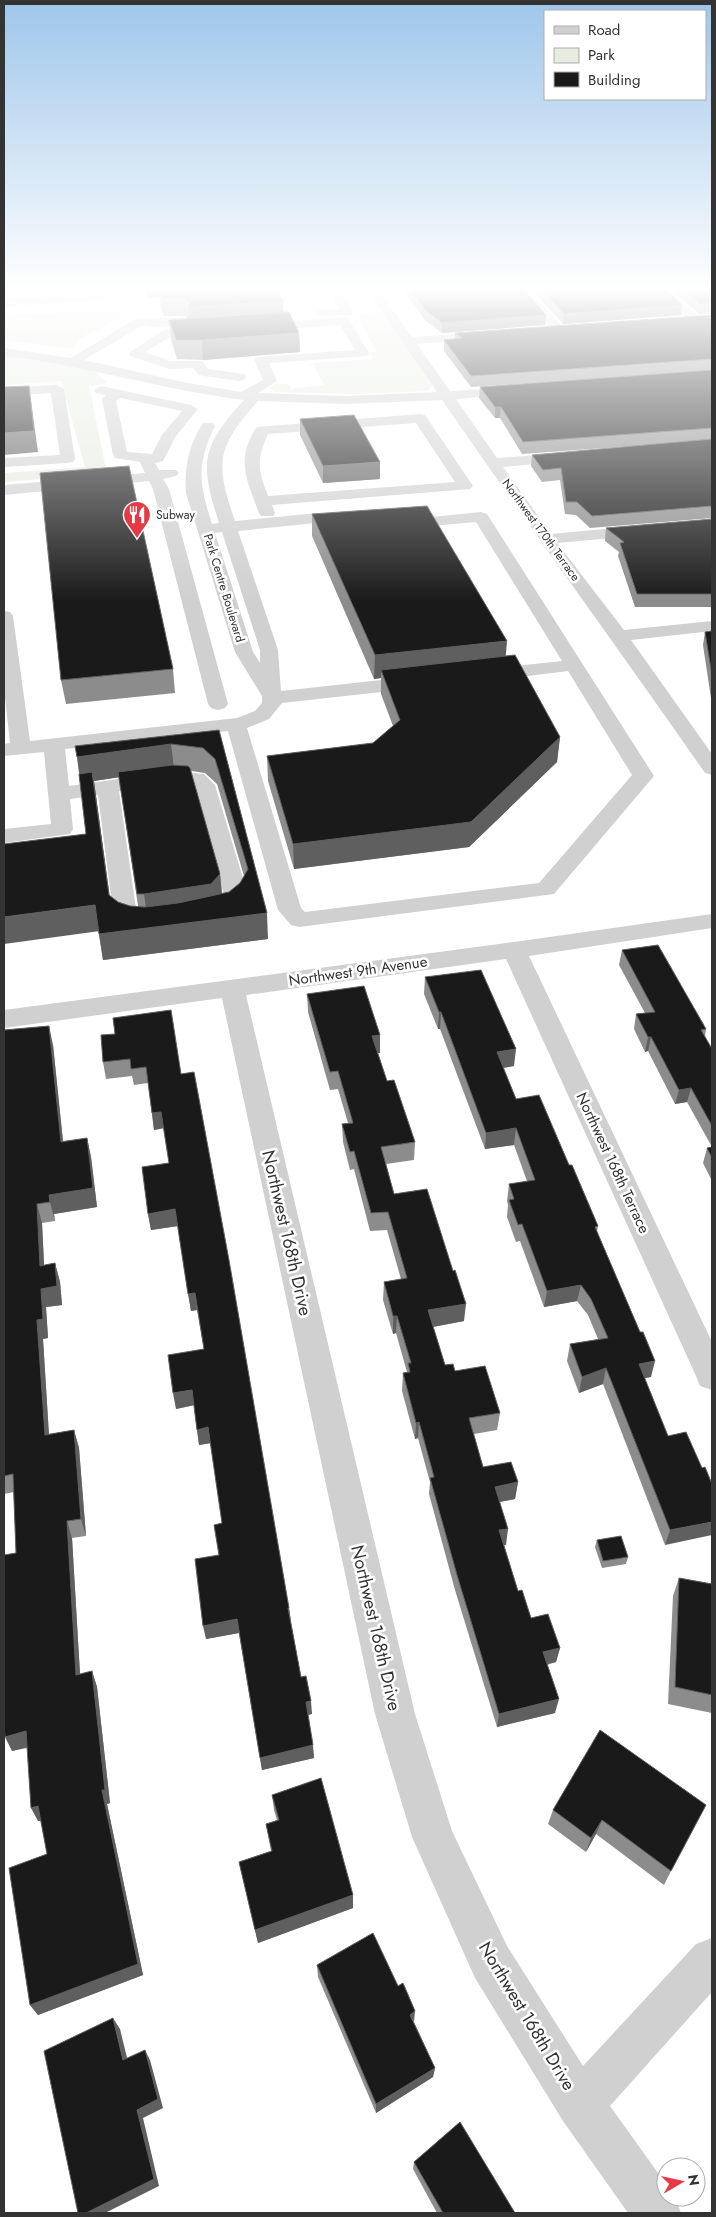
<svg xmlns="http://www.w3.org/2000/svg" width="716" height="2217" font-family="Jost,sans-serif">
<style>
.green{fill:#e6ecdf}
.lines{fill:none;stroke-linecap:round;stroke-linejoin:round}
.minor{fill:#d0d0d0;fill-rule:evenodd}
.wall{fill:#8c8c8c;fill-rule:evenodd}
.shaded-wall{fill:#5f5f5f}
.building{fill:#1a1a1a;stroke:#5f5f5f}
.labels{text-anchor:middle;stroke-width:5;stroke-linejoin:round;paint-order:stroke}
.far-poi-label{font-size:12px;fill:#333;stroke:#fff;text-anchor:start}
.far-street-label{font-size:12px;fill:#333;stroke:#fff}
.street-label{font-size:15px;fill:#333;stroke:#fff}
.near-street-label{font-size:18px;fill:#333;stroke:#fff}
</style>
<rect width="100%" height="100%" fill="#fff"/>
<path class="green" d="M 107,310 L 120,310 L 126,315 L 81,338 L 72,349 L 4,340 L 4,324 L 8,318 L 17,315 Z
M 384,312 L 432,384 L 432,386 L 427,391 L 354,394 L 275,392 L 269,388 L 276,384 L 288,384 L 291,389 L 324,385 L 313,363 L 373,359 L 370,353 L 377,351 L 355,314 Z
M 4,356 L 42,359 L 93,370 L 108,383 L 89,386 L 107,474 L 4,482 L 4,473 L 85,467 L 61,381 L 4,385 Z"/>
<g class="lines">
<path class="minor" d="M 328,290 L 340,290 L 353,312 L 351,315 L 318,316 L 316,313 L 318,310 L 339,309 Z
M 367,290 L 379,290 L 412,337 L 497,331 L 499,334 L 497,337 L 493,338 L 417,344 L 450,391 L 521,387 L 523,390 L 516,394 L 456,399 L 497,458 L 569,453 L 574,454 L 576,457 L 574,460 L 569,461 L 503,467 L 551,534 L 712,519 L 712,529 L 557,543 L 624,630 L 712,621 L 712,631 L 631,640 L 712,754 L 712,775 L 705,773 C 618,648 528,525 442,400 L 345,404 L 258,401 C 216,448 215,463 235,521 L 317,513 L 353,524 L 355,527 L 353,530 L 347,532 L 316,523 L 238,531 L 278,650 L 281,691 L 418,676 L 425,678 L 428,682 L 425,686 L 418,688 L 282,703 L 269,719 L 247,728 L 301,908 L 305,912 L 539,883 L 632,775 L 568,671 L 488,681 L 481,679 L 478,675 L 481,671 L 488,669 L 562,661 L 476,522 L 398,529 L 392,527 L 390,524 L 392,521 L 481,512 L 487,514 L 654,776 L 554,894 L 299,927 L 291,925 L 278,910 L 228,731 L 65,749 L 69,786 L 174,771 L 204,774 L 215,785 L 248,895 C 240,912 226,923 207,918 L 203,913 C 209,905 219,905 224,895 L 194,787 L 191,784 L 174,783 L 119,791 L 137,915 L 156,919 L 160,924 L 156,929 C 142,933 123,932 114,919 L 98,795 L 70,799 L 73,829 L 70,834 L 4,843 L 4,829 L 51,824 L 44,752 L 4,756 L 4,744 L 10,743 L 4,689 L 4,611 L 10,612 L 13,616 L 30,741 L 237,718 L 255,711 L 262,703 L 262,696 L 235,652 L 186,493 C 184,468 189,444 203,423 L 213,423 L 215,426 C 196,465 199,483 212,524 L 219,523 C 200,463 200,448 244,400 C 163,390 85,365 4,356 L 4,348 L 71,358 L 137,318 L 184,318 L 190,322 L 188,325 L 155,327 L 143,325 L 84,360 L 183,382 L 241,392 L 263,380 L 254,360 L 256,357 L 355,350 L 340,325 L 258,331 L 254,330 L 252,327 L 254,324 L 344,317 L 348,318 L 369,353 L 368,356 L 269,363 L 277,381 L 258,393 L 345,396 L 437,392 ZM 222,532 L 260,650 L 260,663 L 253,652 L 215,533 Z
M 516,290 L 529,290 L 563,327 L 565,330 L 563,333 L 555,333 Z
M 656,290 L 669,290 L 699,317 L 701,320 L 699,323 L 691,323 Z
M 133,291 L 139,295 L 137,297 L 4,307 L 4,299 Z
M 208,327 L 214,331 L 212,334 L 170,337 L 145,352 L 170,361 L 202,361 L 208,369 L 244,374 L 246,377 L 244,380 L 239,381 L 204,376 L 199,375 L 193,368 L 169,369 L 130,356 L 129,353 L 163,330 Z
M 57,385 L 64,389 L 75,459 L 73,462 L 68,463 L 4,467 L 4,458 L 60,455 L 51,393 L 4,396 L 4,388 Z
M 101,386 L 191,405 L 198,409 L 176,436 L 163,461 L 155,463 L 159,470 L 176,470 L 179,473 L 176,476 L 163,479 L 169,489 L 228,704 L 225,708 L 218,710 L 211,708 L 208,704 L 153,489 L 149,481 L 4,495 L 4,485 L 145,473 L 140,462 L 115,458 L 113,455 L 102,399 L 106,395 L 96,393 L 94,390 ZM 121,398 L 182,411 L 162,435 L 152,454 L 127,452 L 116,401 Z
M 420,414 L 425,415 L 473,486 L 470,489 L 272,505 L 275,513 L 273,516 L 261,516 L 259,513 C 247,481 235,459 257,427 ZM 416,423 L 455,482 L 268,496 C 258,470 256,460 268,434 Z
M 712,914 L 712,928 L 529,956 L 712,1342 L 712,1390 L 700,1386 L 696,1376 L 506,959 L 246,995 L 415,1714 L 452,1831 L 507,1946 L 583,2066 L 696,1944 L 712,1938 L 712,1992 L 610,2106 L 666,2184 L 666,2197 L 675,2197 L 681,2213 L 628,2213 L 563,2121 L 475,1978 L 412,1837 L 375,1714 L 222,998 L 4,1028 L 4,1010 L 514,942 Z"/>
</g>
<path class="wall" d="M 145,290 L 313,290 L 279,293 L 283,312 L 299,333 L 300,352 L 203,360 L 177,359 L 171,339 L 169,320 L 188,319 L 185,316 L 164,316 L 159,298 L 148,298 Z
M 403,290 L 524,290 L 545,325 L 442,333 L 426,321 Z
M 532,290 L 666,290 L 681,315 L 563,324 Z
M 672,290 L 712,290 L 712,314 L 699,314 Z
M 712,315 L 712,370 L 471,387 L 444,351 L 444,340 L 455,339 L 455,333 Z
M 712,370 L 712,518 L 590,528 L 576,515 L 565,514 L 560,480 L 542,482 L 531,466 L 532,455 L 674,443 L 522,454 L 500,418 L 495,418 L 479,398 L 480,387 Z
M 300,419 L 380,479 L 323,483 L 300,435 Z
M 312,514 L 505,656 L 560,737 L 557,762 L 469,847 L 294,869 L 268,781 L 267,756 L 373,743 L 393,726 L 381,694 L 381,678 L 374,679 L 312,536 Z
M 712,519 L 712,607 L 635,607 L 618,556 L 619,552 L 605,541 L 606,528 Z
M 712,631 L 712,705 L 703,645 L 705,632 Z
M 173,669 L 175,693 L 66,704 L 61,680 Z
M 219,730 L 268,939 L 103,960 L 99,934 L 79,774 L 77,757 ZM 191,771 L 205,773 L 217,784 L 244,876 L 240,883 L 229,892 L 222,893 L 220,874 ZM 119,777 L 138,906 L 130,906 L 118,902 L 109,895 L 94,781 Z
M 622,950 L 706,1029 L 705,1036 L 712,1049 L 712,1181 L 703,1163 L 707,1148 L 712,1147 L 687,1102 L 675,1104 L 648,1051 L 645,1052 L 634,1029 L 636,1014 L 645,1013 L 619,965 Z
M 425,977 L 514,1066 L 503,1068 L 516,1099 L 569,1165 L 598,1226 L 597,1232 L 651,1377 L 644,1378 L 668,1436 L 702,1468 L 665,1545 L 603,1384 L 579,1393 L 567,1361 L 570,1344 L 598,1339 L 588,1315 L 577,1301 L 544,1307 L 520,1241 L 516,1242 L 507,1217 L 508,1205 L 507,1201 L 509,1184 L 527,1181 L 514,1145 L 485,1149 L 440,1029 L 438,1029 L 424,994 Z
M 307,994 L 380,1035 L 380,1053 L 378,1053 L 387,1081 L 415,1142 L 414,1160 L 386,1164 L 394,1194 L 464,1321 L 433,1327 L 445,1365 L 455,1371 L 500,1413 L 497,1430 L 474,1434 L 483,1467 L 518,1482 L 515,1499 L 500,1502 L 506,1545 L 504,1545 L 518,1591 L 531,1618 L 560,1648 L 556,1662 L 547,1665 L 555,1713 L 497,1727 L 455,1590 L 429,1494 L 430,1482 L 418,1438 L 415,1439 L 402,1391 L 403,1373 L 407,1372 L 396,1333 L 393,1334 L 383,1300 L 384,1282 L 401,1279 L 387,1230 L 370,1231 L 354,1169 L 350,1170 L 343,1142 L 342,1124 L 348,1123 L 338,1089 L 330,1090 L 308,1012 Z
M 4,1030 L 53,1045 L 63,1141 L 87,1138 L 91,1157 L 97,1207 L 54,1214 L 55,1221 L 42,1223 L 44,1265 L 55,1263 L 60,1282 L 62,1305 L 46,1307 L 48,1338 L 43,1339 L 49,1434 L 74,1430 L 79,1448 L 86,1536 L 72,1538 L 80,1674 L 92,1671 L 97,1687 L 110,1803 L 107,1804 L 143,1975 L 38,2015 L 30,2005 L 47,1854 L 41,1821 L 38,1821 L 27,1748 L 12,1751 L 16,1553 L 14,1492 L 4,1494 Z
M 101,1035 L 181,1074 L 289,1608 L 291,1622 L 301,1677 L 312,1714 L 308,1715 L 314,1758 L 262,1770 L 239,1633 L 206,1639 L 219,1555 L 222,1523 L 211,1443 L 199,1445 L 194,1405 L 176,1409 L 204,1349 L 197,1310 L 191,1311 L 178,1226 L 151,1230 L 148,1214 L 169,1163 L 164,1128 L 154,1130 L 148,1083 L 134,1085 L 132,1076 L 106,1079 L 103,1062 Z
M 597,1540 L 628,1557 L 626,1564 L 602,1568 L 595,1547 Z
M 679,1578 L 712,1584 L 712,1713 L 668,1704 L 673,1596 Z
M 600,1730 L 671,1871 L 664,1885 L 596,1834 L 586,1852 L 548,1824 L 553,1810 Z
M 272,1795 L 353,1895 L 353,1908 L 258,1943 L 239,1862 L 271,1851 L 266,1824 L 277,1820 L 274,1810 Z
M 317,1965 L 414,2022 L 435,2068 L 433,2077 L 376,2113 L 318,1977 Z
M 414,2162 L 515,2213 L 437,2213 L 413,2169 Z"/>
<path class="shaded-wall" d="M 147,290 L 158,290 L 159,298 L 148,298 Z
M 271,290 L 313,290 L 271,293 Z
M 283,301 L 284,319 L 190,326 L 188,307 Z
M 682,305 L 681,315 L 563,324 L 564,314 Z
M 546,315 L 545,325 L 442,333 L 442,323 Z
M 299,333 L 300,352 L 203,360 L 202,340 Z
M 29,386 L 38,452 L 4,455 L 4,433 Z
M 495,407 L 501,407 L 500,418 L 495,418 Z
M 380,462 L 380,479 L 323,483 L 323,466 Z
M 507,641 L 505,665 L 381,670 L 381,678 L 374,679 L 375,655 Z
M 560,737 L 557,762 L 469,847 L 294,869 L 293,844 Z
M 171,744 L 174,769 L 94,781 L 113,920 L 81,782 L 77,757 Z
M 220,874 L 222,895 L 147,915 L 144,894 Z
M 95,905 L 100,931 L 4,944 L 4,917 Z
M 267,913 L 268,939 L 103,960 L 99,934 Z
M 439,1012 L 441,1012 L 440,1029 L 438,1029 Z
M 49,1026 L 53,1045 L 65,1161 L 61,1142 Z
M 380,1035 L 380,1053 L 372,1054 L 372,1036 Z
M 648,1037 L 651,1037 L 648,1051 L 645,1052 Z
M 516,1049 L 514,1066 L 495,1069 L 497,1052 Z
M 691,1088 L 687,1102 L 675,1104 L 679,1090 Z
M 161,1112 L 164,1128 L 154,1130 L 152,1113 Z
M 516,1128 L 514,1145 L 485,1149 L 486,1133 Z
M 87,1138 L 91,1157 L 97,1207 L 54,1214 L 55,1221 L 50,1202 L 49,1195 Z
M 37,1204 L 42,1223 L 45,1284 L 40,1266 Z
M 175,1209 L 178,1226 L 151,1230 L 148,1214 Z
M 55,1263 L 60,1282 L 62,1305 L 46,1307 L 48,1338 L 43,1339 L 50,1453 L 45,1435 L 37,1320 L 41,1289 Z
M 581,1285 L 577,1301 L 544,1307 L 547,1291 Z
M 195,1293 L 197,1310 L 191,1311 L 188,1294 Z
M 466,1304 L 464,1321 L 427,1328 L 428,1310 Z
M 393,1316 L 397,1316 L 396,1333 L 393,1334 Z
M 655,1361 L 651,1377 L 634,1380 L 639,1364 Z
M 606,1368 L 603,1384 L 579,1393 L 582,1377 Z
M 192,1390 L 195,1405 L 176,1409 L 173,1393 Z
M 419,1422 L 418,1438 L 415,1439 L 416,1423 Z
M 208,1427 L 211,1443 L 199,1445 L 197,1430 Z
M 74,1430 L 79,1448 L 86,1536 L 81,1519 Z
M 518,1482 L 515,1499 L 493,1503 L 495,1487 Z
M 67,1521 L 72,1538 L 81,1691 L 76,1675 Z
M 712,1522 L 712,1535 L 665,1545 L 670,1530 Z
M 508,1529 L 506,1545 L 497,1546 L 499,1530 Z
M 288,1608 L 289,1608 L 291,1622 Z
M 237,1619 L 239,1633 L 206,1639 L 203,1626 Z
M 560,1648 L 556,1662 L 539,1666 L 543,1652 Z
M 92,1671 L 97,1687 L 110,1803 L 107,1804 L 143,1975 L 38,2015 L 30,2005 L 102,1790 Z
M 559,1699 L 555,1713 L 497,1727 L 499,1714 Z
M 311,1701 L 312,1714 L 307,1715 L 306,1702 Z
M 26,1731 L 32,1746 L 12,1751 L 5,1737 Z
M 313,1745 L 314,1758 L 262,1770 L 260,1758 Z
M 38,1806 L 45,1820 L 38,1821 L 31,1808 Z
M 602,1820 L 596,1834 L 586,1852 L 591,1838 Z
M 353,1895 L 353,1908 L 258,1943 L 255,1930 Z
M 415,2011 L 414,2022 L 410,2015 Z
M 113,2018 L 120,2029 L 130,2070 L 123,2060 Z
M 145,2050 L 150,2060 L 163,2108 L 143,2118 L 159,2186 L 105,2213 L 86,2213 L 137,2110 Z
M 435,2068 L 433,2077 L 376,2113 L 376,2104 Z"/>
<path class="building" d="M 160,290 L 278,290 L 283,301 L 188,307 L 190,303 L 184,298 L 163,298 Z
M 411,290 L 524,290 L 546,315 L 442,323 L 426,311 Z
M 542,290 L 666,290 L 682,305 L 564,314 Z
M 685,290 L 712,290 L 712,303 L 700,304 Z
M 289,312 L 299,333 L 202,340 L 176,340 L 169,320 Z
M 712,315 L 712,359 L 471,376 L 444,340 L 462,338 L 455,333 Z
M 712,370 L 712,428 L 523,442 L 501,407 L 495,407 L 480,387 Z
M 29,386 L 34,431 L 4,433 L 4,387 Z
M 354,415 L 380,462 L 323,466 L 300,419 Z
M 712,439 L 712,506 L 592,516 L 577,502 L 566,502 L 561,468 L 543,470 L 532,455 Z
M 129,466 L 173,669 L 61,680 L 40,473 Z
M 427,506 L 507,641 L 375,655 L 312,514 Z
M 712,519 L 712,594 L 637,594 L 620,543 L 624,542 L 606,528 Z
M 712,631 L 712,675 L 705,632 Z
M 515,655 L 560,737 L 471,822 L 293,844 L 267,756 L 373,743 L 400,720 L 381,670 Z
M 219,730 L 267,913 L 99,934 L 95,905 L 4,917 L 4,844 L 86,834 L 79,774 L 92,772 L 109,895 L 118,902 L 130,906 L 145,907 L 178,903 L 229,892 L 240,883 L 248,869 L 215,759 L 203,748 L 171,744 L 77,757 L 75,746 Z
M 172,765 L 188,766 L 190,768 L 220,874 L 211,884 L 144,894 L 137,894 L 118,772 Z
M 658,945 L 706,1029 L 701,1030 L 712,1049 L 712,1126 L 691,1088 L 679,1090 L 651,1037 L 648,1037 L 636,1014 L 655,1012 L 622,950 Z
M 481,970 L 516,1049 L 497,1052 L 516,1099 L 539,1095 L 569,1165 L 572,1165 L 598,1226 L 595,1227 L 640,1332 L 643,1332 L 655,1361 L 639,1364 L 668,1436 L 686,1432 L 702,1468 L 705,1467 L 712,1484 L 712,1522 L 670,1530 L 606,1368 L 582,1377 L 570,1344 L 608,1338 L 591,1299 L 581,1285 L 547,1291 L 522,1224 L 518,1225 L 509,1200 L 514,1199 L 509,1184 L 535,1180 L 516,1128 L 486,1133 L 441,1012 L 439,1012 L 425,977 Z
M 364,986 L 380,1035 L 372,1036 L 387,1081 L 394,1080 L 415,1142 L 381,1147 L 394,1194 L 427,1189 L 453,1271 L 455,1270 L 466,1304 L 428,1310 L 445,1365 L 453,1364 L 455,1371 L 485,1366 L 500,1413 L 469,1418 L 483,1467 L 511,1462 L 518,1482 L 495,1487 L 508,1529 L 499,1530 L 518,1591 L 522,1590 L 531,1618 L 548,1614 L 560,1648 L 543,1652 L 559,1699 L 499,1714 L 457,1575 L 430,1478 L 434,1477 L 419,1422 L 416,1423 L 403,1373 L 410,1372 L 408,1363 L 411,1363 L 397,1316 L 393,1316 L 384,1282 L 407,1278 L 388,1212 L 371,1213 L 354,1151 L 350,1152 L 342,1124 L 353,1123 L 338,1071 L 330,1072 L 307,994 Z
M 171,1010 L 181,1074 L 194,1072 L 229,1260 L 289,1608 L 288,1608 L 301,1677 L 306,1676 L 311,1701 L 306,1702 L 313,1745 L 260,1758 L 237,1619 L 203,1626 L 195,1559 L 219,1555 L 214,1525 L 222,1523 L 208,1427 L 197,1430 L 192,1390 L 173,1393 L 168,1355 L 204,1349 L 195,1293 L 188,1294 L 175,1209 L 148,1214 L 142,1167 L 169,1163 L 161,1112 L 152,1113 L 146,1067 L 131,1069 L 130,1059 L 103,1062 L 101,1035 L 115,1034 L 113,1018 Z
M 49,1026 L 61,1142 L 87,1138 L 93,1188 L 49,1195 L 50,1202 L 37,1204 L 40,1266 L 55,1263 L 57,1286 L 41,1289 L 43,1319 L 37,1320 L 45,1435 L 74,1430 L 81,1519 L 67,1521 L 76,1675 L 92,1671 L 105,1790 L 102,1790 L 138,1964 L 30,2005 L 9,1868 L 47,1854 L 38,1806 L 31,1808 L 26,1731 L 5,1737 L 4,1725 L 4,1555 L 16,1553 L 13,1474 L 4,1476 L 4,1030 Z
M 712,1147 L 712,1158 L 707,1148 Z
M 621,1536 L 628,1557 L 603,1561 L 597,1540 Z
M 679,1578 L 712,1584 L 712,1695 L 675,1687 Z
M 600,1730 L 706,1805 L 671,1871 L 602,1820 L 591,1838 L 553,1810 Z
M 321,1778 L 353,1895 L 255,1930 L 239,1862 L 272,1851 L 266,1824 L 279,1820 L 272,1795 Z
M 373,1933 L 398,1986 L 403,1983 L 415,2011 L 410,2015 L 435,2068 L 376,2104 L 317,1965 Z
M 113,2018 L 123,2060 L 145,2050 L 158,2099 L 137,2110 L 154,2179 L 86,2213 L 78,2213 L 44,2051 Z
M 460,2122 L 515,2213 L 443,2213 L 414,2162 Z"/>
<linearGradient id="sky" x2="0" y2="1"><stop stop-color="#9ec6ea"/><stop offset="0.48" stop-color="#fff"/><stop offset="1" stop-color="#fff" stop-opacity="0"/></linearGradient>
<rect width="716" height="601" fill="url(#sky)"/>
<defs>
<symbol id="restaurant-pin" viewBox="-11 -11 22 30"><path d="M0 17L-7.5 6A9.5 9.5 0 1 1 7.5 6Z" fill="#e63946" stroke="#fff"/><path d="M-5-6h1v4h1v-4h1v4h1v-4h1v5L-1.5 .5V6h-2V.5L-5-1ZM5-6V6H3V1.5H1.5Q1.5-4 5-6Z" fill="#fff"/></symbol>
</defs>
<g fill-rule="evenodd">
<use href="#restaurant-pin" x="121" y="499" width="32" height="43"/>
</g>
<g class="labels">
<g class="far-poi-label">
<text x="156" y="519">Subway</text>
</g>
<g class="far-street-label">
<text transform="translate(541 530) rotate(54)" y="4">Northwest 170th Terrace</text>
<text transform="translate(224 588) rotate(73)" y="4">Park Centre Boulevard</text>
</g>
<g class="street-label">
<text transform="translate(358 971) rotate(-8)" y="5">Northwest 9th Avenue</text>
<text transform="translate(613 1163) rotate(65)" y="5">Northwest 168th Terrace</text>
</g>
<g class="near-street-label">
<text transform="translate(287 1233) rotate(77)" y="6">Northwest 168th Drive</text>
<text transform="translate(376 1628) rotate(77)" y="6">Northwest 168th Drive</text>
<text transform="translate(527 2016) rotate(59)" y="6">Northwest 168th Drive</text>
</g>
</g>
<rect width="716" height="2217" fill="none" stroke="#333333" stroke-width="10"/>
<rect x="544" y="10" width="162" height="90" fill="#ffffff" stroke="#adadad"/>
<rect x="554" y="26" width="25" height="8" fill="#d0d0d0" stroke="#adadad"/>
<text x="588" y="35" font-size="15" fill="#333333">Road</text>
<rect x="554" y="48" width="25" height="15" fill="#e6ecdf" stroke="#adadad"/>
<text x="588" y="60" font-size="15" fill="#333333">Park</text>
<rect x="554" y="72" width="25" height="15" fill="#1a1a1a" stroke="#adadad"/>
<text x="588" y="85" font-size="15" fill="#333333">Building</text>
<g transform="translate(681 2182) rotate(81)"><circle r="24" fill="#ffffff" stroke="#adadad"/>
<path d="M0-4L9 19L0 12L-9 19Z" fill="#e63946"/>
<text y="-8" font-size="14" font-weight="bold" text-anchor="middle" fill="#333333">N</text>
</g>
</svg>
